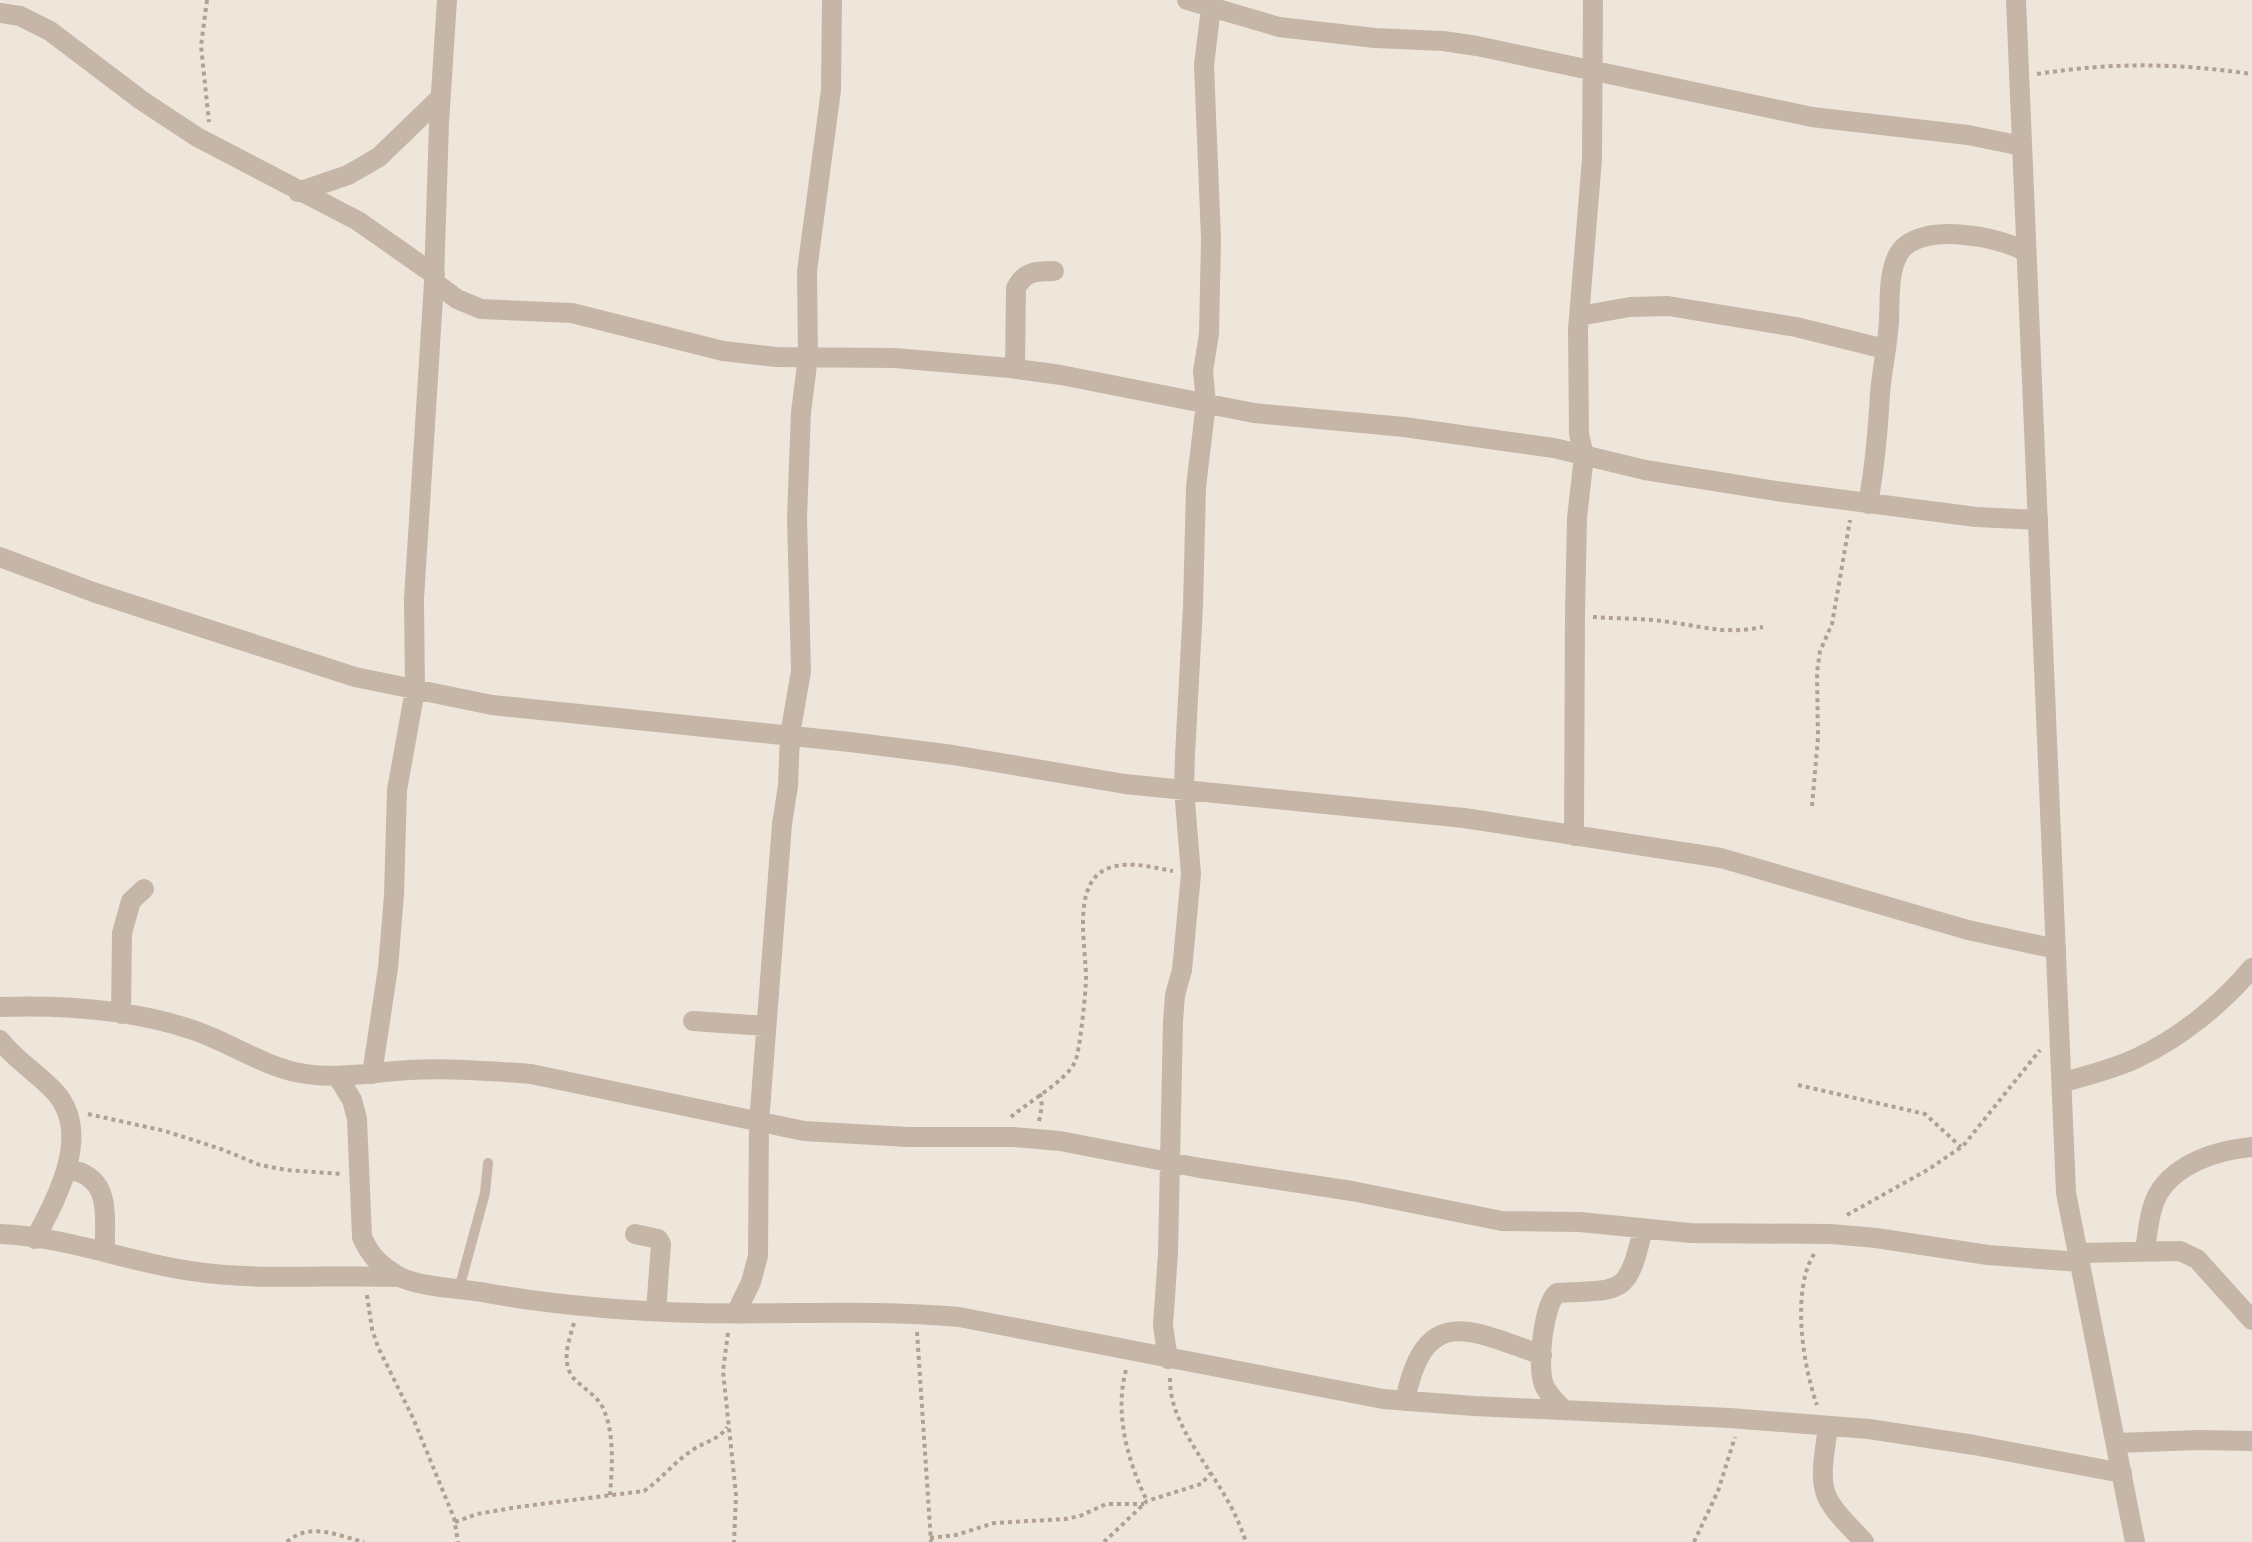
<svg xmlns="http://www.w3.org/2000/svg" width="2252" height="1542" font-family="'Archivo Narrow',sans-serif">
<style>
.lines{fill:none;stroke-linecap:round;stroke-linejoin:round}
.path{stroke:#b2a092;stroke-width:4;stroke-dasharray:4 4;stroke-linecap:butt}
.service{stroke:#c6b6a8;stroke-width:10}
.minor{stroke:#c6b6a8;stroke-width:20}
.tertiary{stroke:#c6b6a8;stroke-width:20}
</style>
<rect width="100%" height="100%" fill="#efe6db"/>
<g class="lines">
<path class="path" d="M 207,0 L 201,46 L 209,122
M 2037,74 C 2115,62 2174,63 2252,74
M 1593,617 C 1620,619 1649,618 1675,623 C 1711,628 1726,634 1763,627
M 1812,806 L 1818,738 L 1817,672 L 1820,651 L 1832,624 L 1850,520
M 1798,1085 L 1925,1114 L 1961,1147
M 88,1114 L 165,1131 L 221,1149 L 260,1165 L 286,1170 L 342,1174
M 1011,1117 C 1028,1102 1066,1081 1075,1062 C 1080,1051 1086,991 1086,977 C 1086,946 1070,878 1112,867 C 1132,861 1154,868 1173,871
M 1039,1121 L 1042,1106 L 1040,1093
M 1847,1215 L 1929,1169 L 1963,1146 L 2040,1050
M 1814,1254 C 1791,1291 1803,1366 1817,1405
M 367,1295 L 372,1329 L 378,1347 L 413,1418 L 454,1518 L 458,1542
M 574,1323 C 567,1346 559,1369 581,1385 C 589,1392 598,1398 603,1408 C 615,1434 612,1468 610,1495
M 917,1332 L 931,1542
M 728,1333 L 723,1371 L 736,1495 L 734,1542
M 1126,1370 C 1114,1414 1128,1462 1147,1501
M 1170,1378 C 1169,1419 1202,1457 1222,1491 C 1232,1507 1240,1524 1246,1542
M 455,1522 L 477,1514 L 518,1507 L 644,1491 C 662,1479 675,1461 694,1449 C 706,1441 719,1440 727,1427
M 930,1538 L 956,1535 L 994,1523 L 1065,1519 L 1080,1516 L 1106,1504 L 1144,1504
M 287,1542 C 310,1521 338,1536 364,1542
M 1104,1542 L 1147,1501 L 1201,1484 L 1211,1473
M 1694,1542 L 1718,1491 L 1735,1437"/>
<path class="service" d="M 459,1289 L 485,1193 L 488,1163"/>
<path class="minor" d="M 1187,0 L 1279,27 L 1375,38 L 1443,41 L 1477,46 L 1812,117 L 1968,135 L 2022,146
M 0,13 L 20,16 L 50,31 L 141,100 L 197,137 L 358,221 L 435,275
M 298,192 L 348,175 L 379,157 L 440,98
M 434,282 L 457,299 L 481,309 L 572,313 L 723,351 L 776,357 L 895,358 L 1010,368 L 1061,375 L 1254,413 L 1404,427 L 1554,448 L 1645,470 L 1783,492 L 1976,517 L 2038,520
M 1579,316 L 1630,307 L 1668,306 L 1796,327 L 1885,349
M 1015,369 L 1016,288 C 1025,271 1036,271 1054,271
M 1868,504 C 1875,466 1878,431 1880,393 C 1882,369 1888,344 1889,320 C 1890,297 1888,273 1899,253 C 1919,221 1999,236 2026,252
M 0,557 L 93,592 L 355,677 L 492,705 L 850,742 L 953,755 L 1125,784 L 1464,818 L 1721,858 L 1968,930 L 2056,949
M 1574,836 L 1575,615 L 1577,518 L 1584,456 L 1579,434 L 1578,329 L 1592,159 L 1593,0
M 0,1007 C 64,1005 131,1009 193,1030 C 229,1042 263,1066 300,1073 C 338,1080 372,1072 409,1070 C 450,1068 491,1071 531,1074 L 804,1131 L 908,1137 L 1014,1137 L 1060,1141 L 1200,1168 L 1352,1191 L 1502,1221 L 1580,1222 L 1690,1233 L 1831,1234 L 1876,1238 L 1988,1255 L 2080,1262
M 121,1014 L 122,933 L 131,901 L 144,889
M 693,1021 L 766,1026
M 0,1040 C 16,1061 38,1073 55,1092 C 93,1134 56,1199 35,1239
M 372,1074 L 388,968 L 394,895 L 397,790 L 415,690 L 414,599 L 434,282 L 439,123 L 447,0
M 338,1077 L 352,1100 L 357,1119 L 362,1237 C 370,1256 380,1265 398,1276 C 418,1287 457,1288 481,1292 C 552,1305 625,1311 698,1313 C 785,1315 872,1309 959,1317 L 1383,1399 L 1474,1406 L 1730,1418 L 1869,1429 L 1974,1445 L 2122,1473
M 2062,1083 C 2087,1075 2115,1069 2139,1057 C 2181,1037 2223,1003 2252,968
M 67,1169 C 113,1176 104,1215 105,1251
M 0,1234 C 57,1236 112,1256 168,1267 C 244,1283 322,1274 399,1277
M 635,1234 L 658,1239 L 661,1244 L 656,1311
M 2145,1250 C 2148,1231 2149,1211 2158,1194 C 2176,1163 2218,1150 2252,1147
M 2078,1253 L 2180,1251 L 2197,1259 L 2252,1320
M 736,1313 L 751,1282 L 758,1256 L 759,1123 L 782,824 L 788,786 L 790,735 L 801,671 L 797,517 L 801,412 L 808,357 L 807,271 L 831,90 L 832,0
M 1168,1359 L 1163,1326 L 1168,1253 L 1173,1022 L 1175,995 L 1182,970 L 1191,874 L 1184,789 L 1185,755 L 1193,606 L 1196,487 L 1206,403 L 1203,371 L 1209,334 L 1211,239 L 1204,65 L 1212,0
M 1405,1401 C 1425,1302 1470,1330 1542,1355
M 1564,1410 C 1557,1403 1548,1395 1544,1385 C 1537,1367 1543,1305 1557,1293 C 1622,1289 1627,1298 1643,1229
M 1828,1426 C 1826,1447 1818,1477 1827,1497 C 1835,1514 1852,1528 1864,1542
M 2116,1443 L 2199,1440 L 2252,1441"/>
<path class="tertiary" d="M 2016,0 L 2066,1193 L 2135,1542"/>
</g>
</svg>
